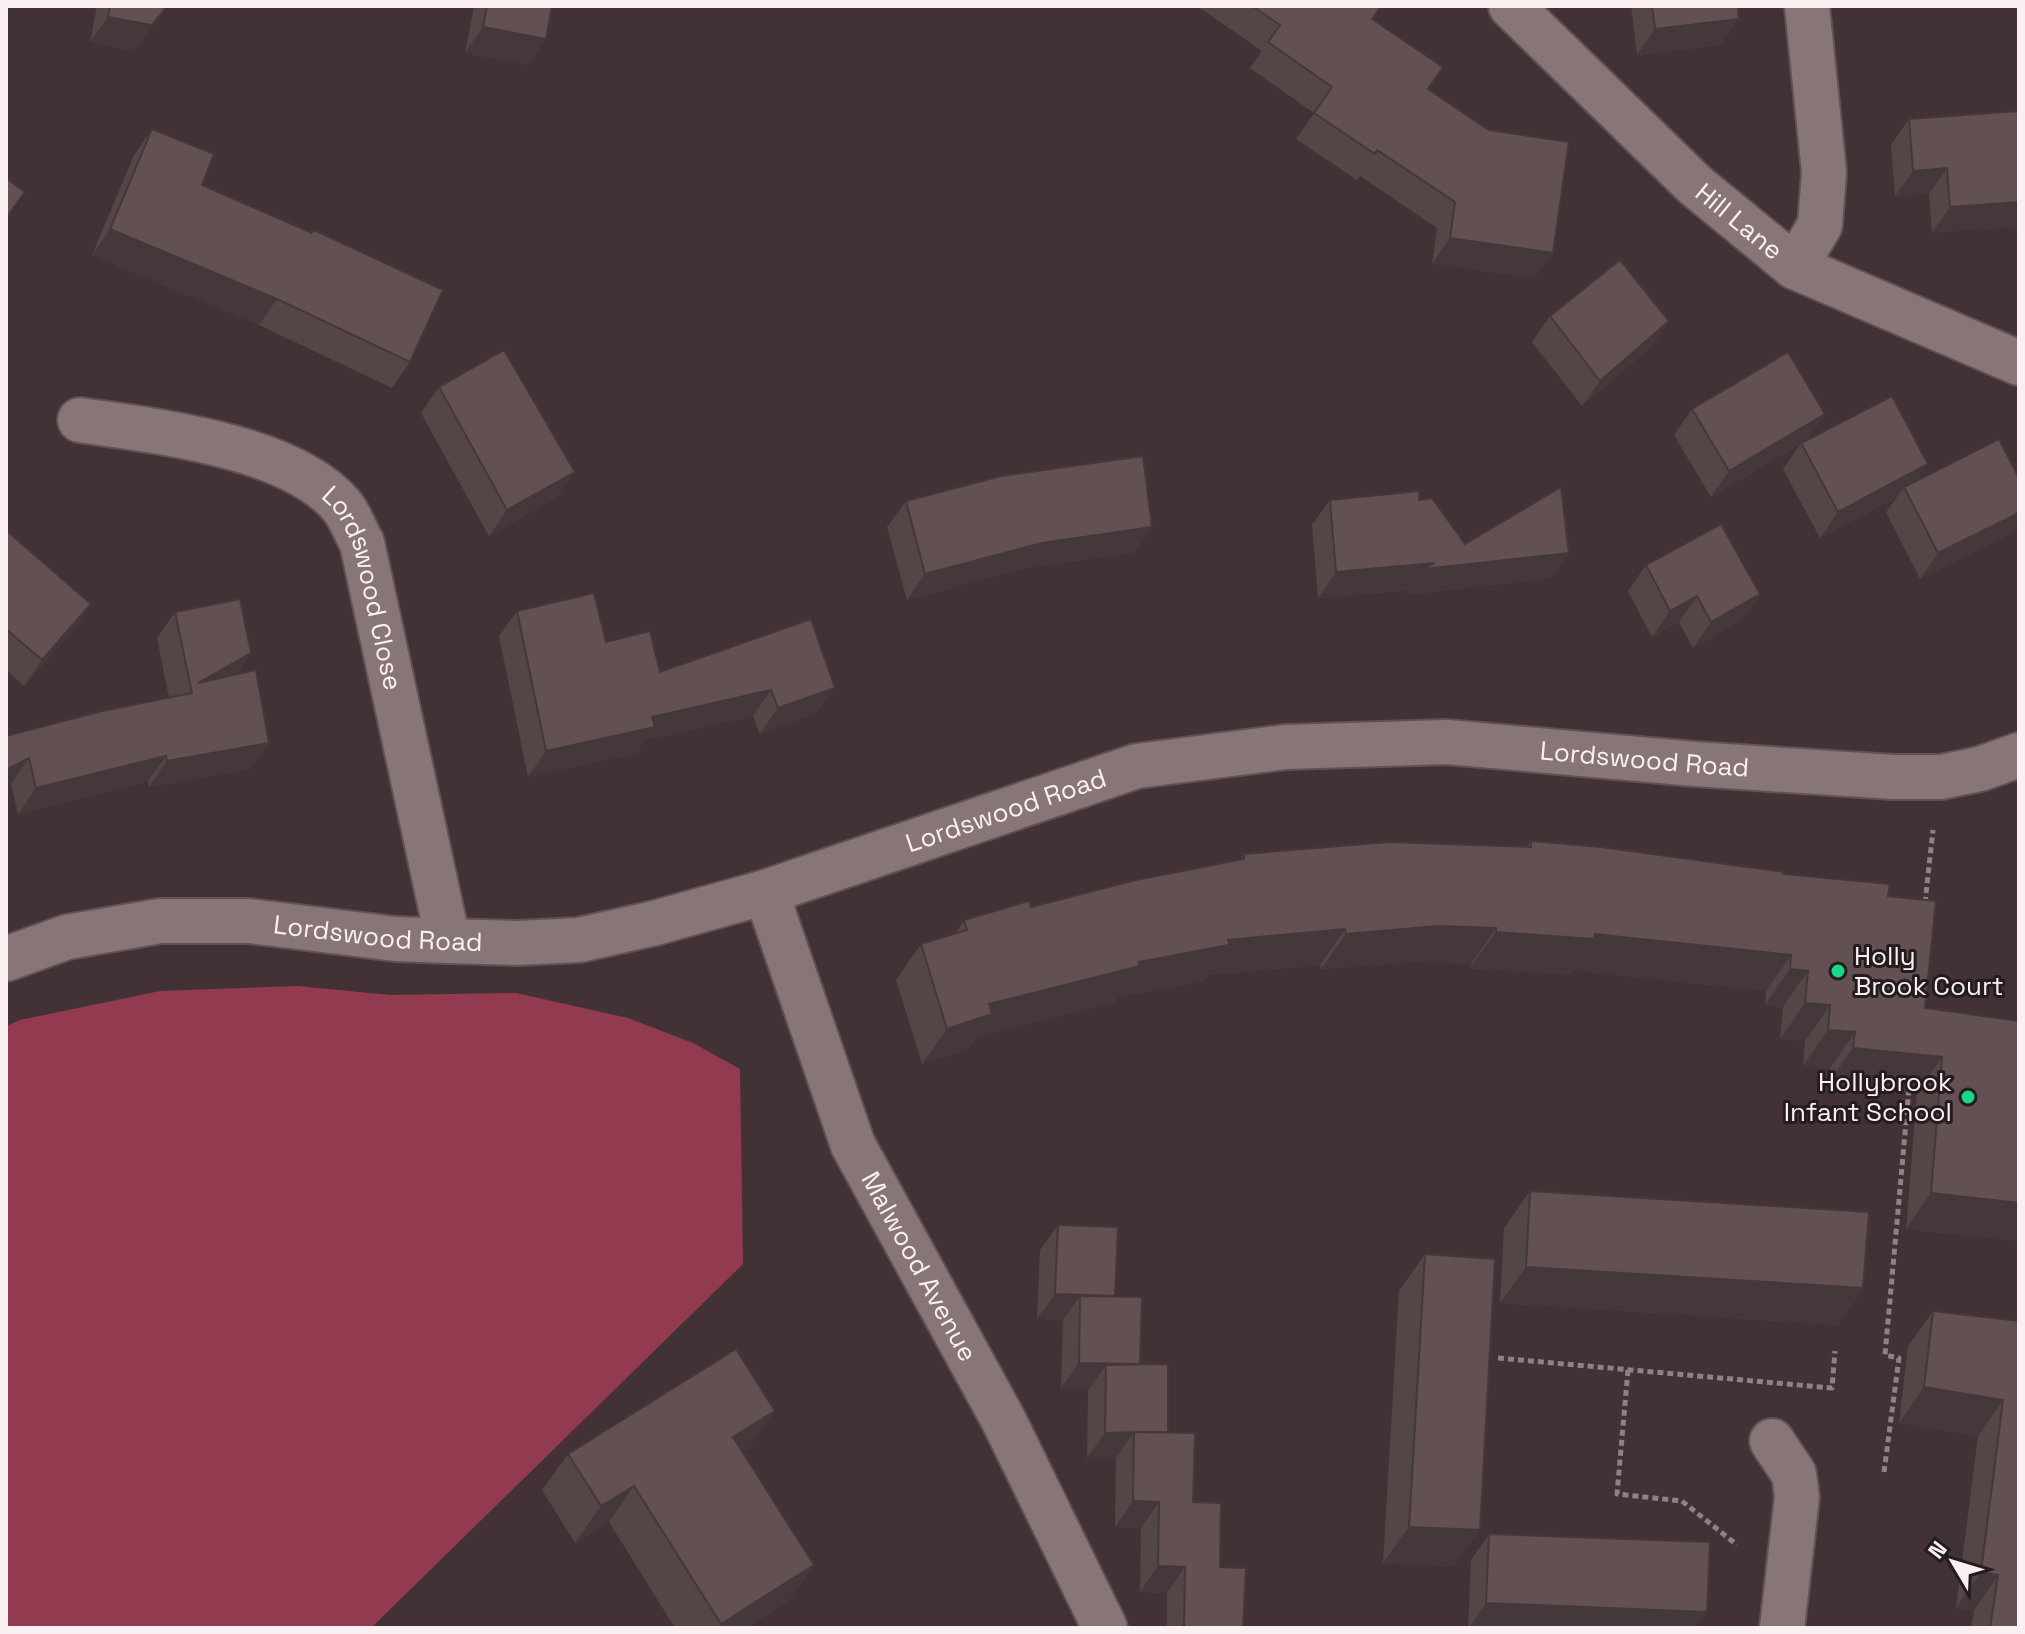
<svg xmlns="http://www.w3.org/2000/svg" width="2025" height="1634" font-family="'Space Grotesk',sans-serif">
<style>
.green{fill:#923a50}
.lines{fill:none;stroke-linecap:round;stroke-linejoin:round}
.minor-casing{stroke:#5f5254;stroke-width:48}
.path{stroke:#8f8184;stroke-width:5;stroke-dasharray:6 4;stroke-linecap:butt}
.minor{stroke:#887578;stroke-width:44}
.wall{fill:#544547}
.shaded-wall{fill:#45383a}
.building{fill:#625053;stroke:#45383a;stroke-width:2}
.poi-dot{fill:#19d989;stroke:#241c1e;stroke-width:3}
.labels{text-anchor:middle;stroke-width:6;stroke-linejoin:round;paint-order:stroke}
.street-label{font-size:26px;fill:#faf0f1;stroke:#241c1e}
.poi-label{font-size:26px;fill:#faf0f1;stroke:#241c1e;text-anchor:start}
</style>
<rect width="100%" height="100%" fill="#423235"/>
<path class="green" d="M 298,986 L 390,995 L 516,993 L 628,1018 L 693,1043 L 740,1069 L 743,1264 L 371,1628 L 6,1628 L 6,1026 L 20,1020 L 160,991 Z"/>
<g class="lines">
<defs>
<g id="minor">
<path id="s1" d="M 1511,6 L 1695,185 L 1795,267 L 2019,363"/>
<path d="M 1795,267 L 1820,225 L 1824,172 L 1807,6"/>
<path id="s2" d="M 80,420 C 155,431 289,445 341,505 C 350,515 355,531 362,543 L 448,941"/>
<path id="s3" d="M 766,892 L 853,1145 L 1004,1421 L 1105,1628"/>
<path id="s4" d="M 6,959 L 67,937 L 160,921 L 249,921 L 396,939 L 448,941 L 517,943 L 579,940 L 655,923 L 766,892 L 1137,766 L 1286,747 L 1447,742 L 1695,764 L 1893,777 L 1941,777 L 1980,769 L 2019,755"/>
<path d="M 1772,1441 L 1794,1474 L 1797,1497 L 1782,1628"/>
</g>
</defs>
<use href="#minor" class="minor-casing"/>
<path class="path" d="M 1925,903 L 1933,830
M 1498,1358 L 1832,1388 L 1835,1351
M 1628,1370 L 1617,1494 L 1682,1501 L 1737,1545
M 1884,1472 L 1899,1358 L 1885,1355 L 1909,1089"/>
<use href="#minor" class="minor"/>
</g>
<path class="wall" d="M 97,6 L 168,6 L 134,51 L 90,42 Z
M 474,6 L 552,6 L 546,39 L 528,65 L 465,53 Z
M 1197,6 L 1381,6 L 1372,19 L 1428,89 L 1535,278 L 1432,264 L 1437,228 L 1360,176 L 1357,180 L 1296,139 L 1314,113 L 1250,68 L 1262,51 Z
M 1631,6 L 1738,6 L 1721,45 L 1637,55 Z
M 2019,111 L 1932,233 L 1929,194 L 1895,196 L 1891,145 L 1909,119 Z
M 152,129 L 202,185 L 410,362 L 392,388 L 259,325 L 92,255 L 134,155 Z
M 1550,316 L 1669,321 L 1651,347 L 1582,406 L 1532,342 Z
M 439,387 L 557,497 L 489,536 L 421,413 Z
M 1692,409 L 1825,414 L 1807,440 L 1711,497 L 1674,435 Z
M 1801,443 L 1917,480 L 2019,478 L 2019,525 L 2015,531 L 1920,579 L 1886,512 L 1897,497 L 1820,538 L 1783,469 Z
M 1330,500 L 1419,500 L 1465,544 L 1569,553 L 1551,578 L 1406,595 L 1410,590 L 1318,598 L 1312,525 Z
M 906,501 L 1152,527 L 1134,553 L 1024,568 L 907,600 L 887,527 Z
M 6,530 L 91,604 L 73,630 L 24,686 L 6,670 Z
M 1646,565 L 1760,594 L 1742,620 L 1693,648 L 1679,622 L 1652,637 L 1628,591 Z
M 517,611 L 606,642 L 660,672 L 811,619 L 817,713 L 760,734 L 753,716 L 645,740 L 637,753 L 528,777 L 499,636 Z
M 175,612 L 251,653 L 236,674 L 251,769 L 149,787 L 148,781 L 18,814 L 11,784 L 6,736 L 169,698 L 157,638 Z
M 1531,841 L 1783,874 L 1888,896 L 1925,1008 L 2019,1241 L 1906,1229 L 1917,1093 L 1828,1084 L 1830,1068 L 1803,1066 L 1805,1041 L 1780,1039 L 1783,1007 L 1765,1005 L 1766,991 L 1572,970 L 1569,975 L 1470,968 L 1471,964 L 1413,962 L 1321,969 L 1320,965 L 1208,975 L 1204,981 L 1118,997 L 1115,1002 L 976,1037 L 967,1050 L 922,1064 L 896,980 L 921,944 L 955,934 L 964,920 L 1031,907 L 1240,860 L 1244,854 L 1527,847 Z
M 1530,1191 L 1863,1288 L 1838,1325 L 1500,1303 L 1504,1228 Z
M 1058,1225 L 1140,1364 L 1168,1432 L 1193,1502 L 1220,1567 L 1243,1628 L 1167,1628 L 1167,1593 L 1140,1592 L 1141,1528 L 1115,1527 L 1116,1458 L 1087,1458 L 1088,1391 L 1089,1389 L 1061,1388 L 1063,1320 L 1037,1319 L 1040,1250 Z
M 1425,1254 L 1454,1567 L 1383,1563 L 1399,1291 Z
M 1933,1311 L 2019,1321 L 2019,1628 L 1971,1628 L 1974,1611 L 1956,1608 L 1978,1436 L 1899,1423 L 1908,1346 Z
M 749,1448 L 743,1452 L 814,1565 L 788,1601 L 746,1628 L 675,1628 L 609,1522 L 575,1543 L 542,1490 L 568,1454 Z
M 1489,1534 L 1696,1628 L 1468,1628 L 1471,1560 Z"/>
<path class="shaded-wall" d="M 168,6 L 134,51 L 90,42 L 108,17 Z
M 1739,19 L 1721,45 L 1637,55 L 1655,29 Z
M 483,27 L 546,39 L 528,65 L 465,53 Z
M 1947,168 L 1929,194 L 1895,196 L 1913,171 Z
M 2019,202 L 2019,227 L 1932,233 L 1950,207 Z
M 110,229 L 277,299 L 259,325 L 92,255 Z
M 1450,238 L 1553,253 L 1535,278 L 1432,264 Z
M 1669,321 L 1651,347 L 1582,406 L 1600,381 Z
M 1825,414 L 1807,440 L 1711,497 L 1729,471 Z
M 1928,464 L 1910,490 L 1904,487 L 1897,497 L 1820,538 L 1838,512 Z
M 575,472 L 557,497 L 489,536 L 507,510 Z
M 2019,513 L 2019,525 L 2015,531 L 1920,579 L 1938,553 Z
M 1152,527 L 1134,553 L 1024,568 L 907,600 L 925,574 L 1042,543 Z
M 1569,553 L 1551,578 L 1406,595 L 1410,590 L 1318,598 L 1336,572 Z
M 1760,594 L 1742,620 L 1693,648 L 1711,622 Z
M 1697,596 L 1679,622 L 1652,637 L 1670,611 Z
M 91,604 L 73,630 L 24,686 L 42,660 Z
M 251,653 L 233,679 L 198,683 Z
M 835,688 L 817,713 L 760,734 L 778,708 Z
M 771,690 L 753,716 L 645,740 L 637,753 L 528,777 L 546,751 L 652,717 Z
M 269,743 L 251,769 L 149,787 L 167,761 Z
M 166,756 L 148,781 L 18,814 L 36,788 Z
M 29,758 L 11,784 L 6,786 L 6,770 Z
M 1438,926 L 1496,928 L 1471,964 L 1413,962 L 1321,969 L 1346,934 Z
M 1345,929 L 1320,965 L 1208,975 L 1204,981 L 1118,997 L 1115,1002 L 976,1037 L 967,1050 L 922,1064 L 947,1029 L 989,1004 L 1139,962 L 1228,940 Z
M 1496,932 L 1595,934 L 1791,955 L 1766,991 L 1572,970 L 1569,975 L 1470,968 Z
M 1790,969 L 1808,971 L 1783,1007 L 1765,1005 Z
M 1805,1003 L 1830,1005 L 1805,1041 L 1780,1039 Z
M 1828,1030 L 1855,1032 L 1830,1068 L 1803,1066 Z
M 1853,1048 L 1942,1057 L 1917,1093 L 1828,1084 Z
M 1931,1193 L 2019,1203 L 2019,1241 L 1906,1229 Z
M 1526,1267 L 1863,1288 L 1838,1325 L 1500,1303 Z
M 1055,1294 L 1115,1296 L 1080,1296 L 1063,1320 L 1037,1319 Z
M 1079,1363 L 1140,1364 L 1106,1365 L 1089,1389 L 1061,1388 Z
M 1924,1387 L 2003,1400 L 1978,1436 L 1899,1423 Z
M 775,1411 L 749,1448 L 707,1473 L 733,1437 Z
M 1134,1432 L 1116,1458 L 1087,1458 L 1105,1433 Z
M 634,1486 L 609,1522 L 575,1543 L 601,1506 Z
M 1133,1501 L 1159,1502 L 1141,1528 L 1115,1527 Z
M 1409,1527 L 1480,1530 L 1454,1567 L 1383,1563 Z
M 814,1565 L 788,1601 L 746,1628 L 718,1628 L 721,1624 Z
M 1158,1566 L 1185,1567 L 1167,1593 L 1140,1592 Z
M 1981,1572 L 1998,1575 L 1974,1611 L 1956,1608 Z
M 1486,1603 L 1707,1612 L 1696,1628 L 1469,1628 Z"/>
<path class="building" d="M 110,6 L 167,6 L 152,25 L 108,17 Z
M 487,6 L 552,6 L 546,39 L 483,27 Z
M 1252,6 L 1381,6 L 1372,19 L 1443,67 L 1428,89 L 1489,130 L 1569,142 L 1553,253 L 1450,238 L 1455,202 L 1377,150 L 1375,154 L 1314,113 L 1332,87 L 1268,42 L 1280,25 Z
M 1652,6 L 1738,6 L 1739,19 L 1655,29 Z
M 2019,111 L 2019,202 L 1950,207 L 1947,168 L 1913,171 L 1909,119 Z
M 152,129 L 214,154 L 202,185 L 312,233 L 314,230 L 443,290 L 410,362 L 277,299 L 110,229 Z
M 6,178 L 25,192 L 6,218 Z
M 1620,260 L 1669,321 L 1600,381 L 1550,316 Z
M 504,350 L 575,472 L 507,510 L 439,387 Z
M 1788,352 L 1825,414 L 1729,471 L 1692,409 Z
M 1892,396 L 1928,464 L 1838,512 L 1801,443 Z
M 1999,439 L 2019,478 L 2019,513 L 1938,553 L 1904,487 Z
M 1143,456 L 1152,527 L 1042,543 L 925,574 L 906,501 L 1001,476 Z
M 1561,487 L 1569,553 L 1424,569 L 1434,563 L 1336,572 L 1330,500 L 1419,491 L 1419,500 L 1432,498 L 1465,544 Z
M 1721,524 L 1760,594 L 1711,622 L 1697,596 L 1670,611 L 1646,565 Z
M 6,530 L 91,604 L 42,660 L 6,629 Z
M 594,593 L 606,642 L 650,631 L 660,672 L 811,619 L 835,688 L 778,708 L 771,690 L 652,717 L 655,727 L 546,751 L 517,611 Z
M 240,599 L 251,653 L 198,683 L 256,670 L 269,743 L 167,761 L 166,756 L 36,788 L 29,758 L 6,770 L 6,736 L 102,711 L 192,693 L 175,612 Z
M 1531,841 L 1601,847 L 1784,872 L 1783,874 L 1890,884 L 1888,896 L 1936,901 L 1925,1008 L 2019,1021 L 2019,1203 L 1931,1193 L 1942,1057 L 1853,1048 L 1855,1032 L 1828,1030 L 1830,1005 L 1805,1003 L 1808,971 L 1790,969 L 1791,955 L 1595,934 L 1594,939 L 1496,932 L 1496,928 L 1438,926 L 1346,934 L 1345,929 L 1228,940 L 1229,945 L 1139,962 L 1140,966 L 989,1004 L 992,1014 L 947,1029 L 921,944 L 967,930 L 964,920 L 1029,901 L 1031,907 L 1136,880 L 1244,859 L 1244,854 L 1389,842 L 1531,847 Z
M 1530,1191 L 1869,1212 L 1863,1288 L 1526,1267 Z
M 1058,1225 L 1118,1227 L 1115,1296 L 1055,1294 Z
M 1425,1254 L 1495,1259 L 1480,1530 L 1409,1527 Z
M 1080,1296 L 1142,1297 L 1140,1364 L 1079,1363 Z
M 1933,1311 L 2019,1321 L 2019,1628 L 1990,1628 L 1998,1575 L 1981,1572 L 2003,1400 L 1924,1387 Z
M 736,1349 L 775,1411 L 733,1437 L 814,1565 L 721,1624 L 634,1486 L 601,1506 L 568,1454 Z
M 1168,1364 L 1168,1432 L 1135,1432 L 1195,1433 L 1193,1502 L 1221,1503 L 1220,1567 L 1246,1568 L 1243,1628 L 1184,1628 L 1185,1567 L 1158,1566 L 1159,1502 L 1133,1501 L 1134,1432 L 1105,1433 L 1106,1365 Z
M 1489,1534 L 1710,1542 L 1707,1612 L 1486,1603 Z"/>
<g class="poi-dot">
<circle cx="1838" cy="971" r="8"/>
<circle cx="1968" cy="1097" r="8"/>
</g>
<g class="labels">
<g class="street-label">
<text dy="9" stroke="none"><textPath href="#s1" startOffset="314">Hill Lane</textPath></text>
<text dy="9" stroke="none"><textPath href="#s2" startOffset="366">Lordswood Close</textPath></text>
<text dy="9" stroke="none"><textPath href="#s4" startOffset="1674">Lordswood Road</textPath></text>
<text dy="9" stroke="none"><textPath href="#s4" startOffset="1026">Lordswood Road</textPath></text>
<text dy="9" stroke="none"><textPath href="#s4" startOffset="378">Lordswood Road</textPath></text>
<text dy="9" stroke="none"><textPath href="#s3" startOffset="406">Malwood Avenue</textPath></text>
</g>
<g class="poi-label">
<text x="1854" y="965">Holly<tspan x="1854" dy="30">Brook Court</tspan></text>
<text x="1952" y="1091" text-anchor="end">Hollybrook<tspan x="1952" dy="30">Infant School</tspan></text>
</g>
</g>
<rect width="2025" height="1634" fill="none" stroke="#faf0f1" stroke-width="16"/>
<g transform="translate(1953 1562) rotate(308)" stroke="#241c1e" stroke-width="6" paint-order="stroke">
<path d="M0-6L14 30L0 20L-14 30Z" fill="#faf0f1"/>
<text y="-12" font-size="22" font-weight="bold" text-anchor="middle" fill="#faf0f1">N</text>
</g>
</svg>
